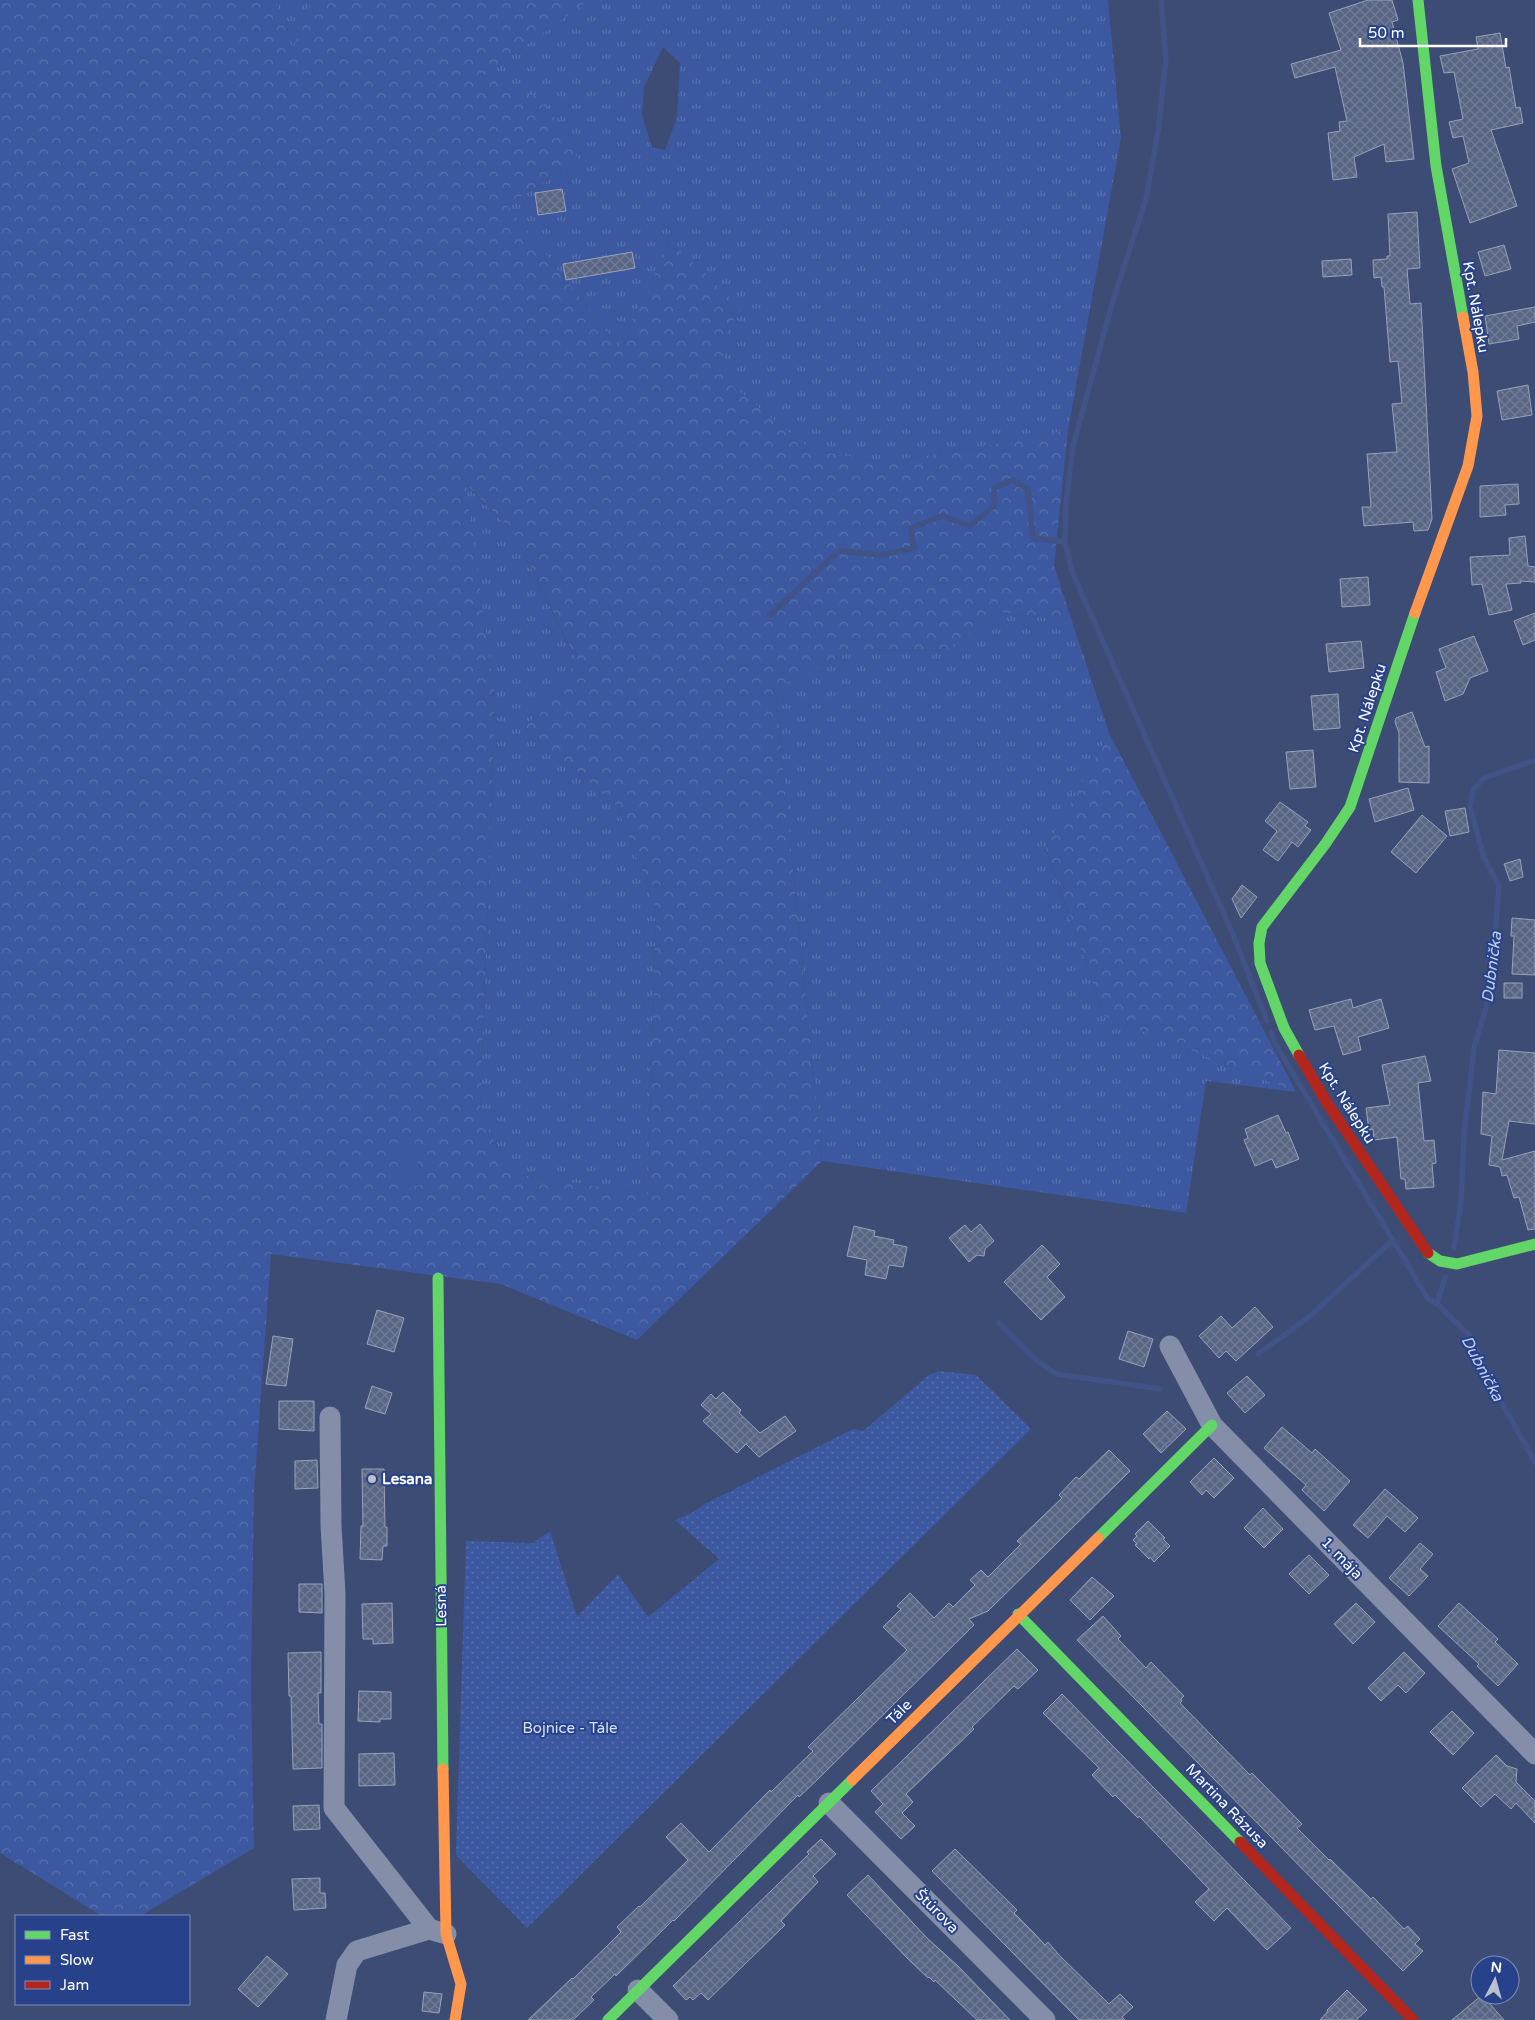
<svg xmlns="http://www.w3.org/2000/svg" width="1535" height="2020" font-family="'Varela Round',sans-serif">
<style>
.grass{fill:url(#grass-tufts);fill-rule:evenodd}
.forest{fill:url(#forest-crowns);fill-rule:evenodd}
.garden{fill:url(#garden-dots)}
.pitch{fill:#3c58a0}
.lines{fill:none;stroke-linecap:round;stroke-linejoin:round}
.stream{stroke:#405286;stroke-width:5.5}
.building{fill:url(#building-cross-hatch);stroke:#98a1b7}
.street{stroke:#848ea8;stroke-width:21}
.fast{stroke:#63d668;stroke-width:11}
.slow{stroke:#ff974d;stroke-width:11}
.jam{stroke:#b3261e;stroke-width:11}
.poi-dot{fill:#bbc0ce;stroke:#27428a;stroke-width:2}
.labels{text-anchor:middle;stroke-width:4;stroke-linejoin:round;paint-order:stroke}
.street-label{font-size:15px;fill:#fff;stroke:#27428a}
.poi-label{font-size:15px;font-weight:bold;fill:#fff;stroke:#27428a;text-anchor:start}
.park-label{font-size:15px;fill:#d9e2f7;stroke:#27428a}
.water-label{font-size:16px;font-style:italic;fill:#c1cff1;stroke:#27428a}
</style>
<defs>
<pattern id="grass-tufts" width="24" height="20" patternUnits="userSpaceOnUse" patternTransform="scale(1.25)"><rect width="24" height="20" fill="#3c58a0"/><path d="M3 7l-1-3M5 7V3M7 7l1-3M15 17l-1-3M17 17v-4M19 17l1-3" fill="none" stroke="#5971ae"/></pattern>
<pattern id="forest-crowns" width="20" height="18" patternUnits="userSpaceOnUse" patternTransform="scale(1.25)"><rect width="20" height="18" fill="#3c58a0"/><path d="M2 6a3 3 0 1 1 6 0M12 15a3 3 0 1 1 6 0" fill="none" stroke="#5971ae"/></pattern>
<pattern id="garden-dots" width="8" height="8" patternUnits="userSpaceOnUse" patternTransform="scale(1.25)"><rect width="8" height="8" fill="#3c58a0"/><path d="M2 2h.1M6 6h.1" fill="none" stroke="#5971ae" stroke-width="1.8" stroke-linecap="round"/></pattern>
<pattern id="building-cross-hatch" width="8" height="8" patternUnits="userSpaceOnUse" patternTransform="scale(1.25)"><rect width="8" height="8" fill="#596584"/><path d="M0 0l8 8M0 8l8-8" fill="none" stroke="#727c96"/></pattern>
</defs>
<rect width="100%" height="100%" fill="#3d4c74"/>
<path class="grass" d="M 274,0 L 311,0 L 293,51 Z
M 589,0 L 1108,0 L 1121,138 L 1068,430 L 971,449 L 882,462 L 811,450 L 731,385 L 721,344 L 671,242 L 619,347 L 507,205 L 580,161 L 481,77 ZM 663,47 L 680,63 L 677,117 L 665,150 L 652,147 L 642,115 L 644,87 Z
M 465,484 L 514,533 L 577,662 L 525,728 L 617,806 L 656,908 L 648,1194 L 514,1174 L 480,1117 L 495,698 Z
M 996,612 L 1072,621 L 1109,733 L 1046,849 L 1104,1016 L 1296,1092 L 1206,1081 L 1186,1213 L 822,1161 L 775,688 L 851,651 L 947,650 Z"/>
<path class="forest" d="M 0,0 L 274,0 L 293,50 L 311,0 L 589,0 L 482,77 L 543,99 L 580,161 L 507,205 L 619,347 L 671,242 L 741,308 L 721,344 L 731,385 L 811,450 L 882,462 L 971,449 L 1068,430 L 1054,566 L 1072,621 L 996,612 L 947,650 L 851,651 L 775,688 L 822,1161 L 637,1340 L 501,1284 L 271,1254 L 254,1492 L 251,1681 L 254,1848 L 140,1916 L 102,1916 L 0,1853 ZM 466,484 L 514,533 L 577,661 L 525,728 L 617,806 L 656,908 L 648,1194 L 514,1174 L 480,1117 L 495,698 Z
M 1109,733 L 1296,1092 L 1104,1016 L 1046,848 Z"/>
<path class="garden" d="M 939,1371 L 976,1375 L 1031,1429 L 527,1928 L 456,1855 L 466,1541 L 533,1543 L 550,1531 L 577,1617 L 618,1574 L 648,1617 L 719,1559 L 675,1520 L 690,1514 L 705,1504 L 853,1429 L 863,1431 L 929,1375 Z"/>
<path class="pitch" d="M 415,1140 L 421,1185 L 402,1188 L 396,1143 Z"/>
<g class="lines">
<path class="stream" d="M 1161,0 L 1166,59 L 1158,131 L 1146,199 L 1112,304 L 1073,446 L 1066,503 L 1065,542 L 1073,574 L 1232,932 L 1267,1021
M 770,615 L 839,551 L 882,555 L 914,548 L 911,528 L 942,516 L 970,526 L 994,506 L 994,488 L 1013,480 L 1028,490 L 1033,538 L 1065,542
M 1271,1032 L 1276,1045 L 1428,1299 L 1437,1304 L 1471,1337 L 1494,1389 L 1535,1462
M 1454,1248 L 1461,1202 L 1464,1135 L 1474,1047 L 1490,995 L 1499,886 L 1484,858 L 1470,807 L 1473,790 L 1484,778 L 1535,760
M 1437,1304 L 1445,1277
M 999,1323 L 1037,1361 L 1056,1374 L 1160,1389
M 1258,1354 L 1309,1317 L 1393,1240"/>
</g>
<path class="building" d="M 1368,0 L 1392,0 L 1398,20 L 1392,22 L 1403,63 L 1414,159 L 1386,162 L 1384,144 L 1354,157 L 1357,177 L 1333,180 L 1328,133 L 1340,131 L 1339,122 L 1347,121 L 1335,67 L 1295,78 L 1291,64 L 1341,50 L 1329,13 Z
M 1500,33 L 1506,68 L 1509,67 L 1516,108 L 1520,107 L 1523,123 L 1491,130 L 1517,206 L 1470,223 L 1452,169 L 1469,163 L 1463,136 L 1453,138 L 1449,122 L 1463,119 L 1454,72 L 1444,73 L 1440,56 L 1478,49 L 1476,37 Z
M 562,189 L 566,211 L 538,215 L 535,193 Z
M 1417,212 L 1420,268 L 1407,269 L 1410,304 L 1421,303 L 1432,519 L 1428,530 L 1414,531 L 1413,522 L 1364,526 L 1362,507 L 1371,507 L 1367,454 L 1397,452 L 1392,404 L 1402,403 L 1398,361 L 1390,362 L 1384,287 L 1382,287 L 1381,277 L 1374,278 L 1373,260 L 1387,259 L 1387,256 L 1390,256 L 1388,214 Z
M 1504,245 L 1511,269 L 1485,276 L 1478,252 Z
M 632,252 L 635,268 L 566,280 L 563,264 Z
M 1351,259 L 1352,275 L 1323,277 L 1322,261 Z
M 1535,307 L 1535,322 L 1517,326 L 1519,339 L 1489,344 L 1485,316 Z
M 1528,385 L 1532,415 L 1502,420 L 1497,391 Z
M 1518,484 L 1519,504 L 1505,505 L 1506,515 L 1480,517 L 1480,486 Z
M 1525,536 L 1528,566 L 1535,567 L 1535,582 L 1520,581 L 1521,583 L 1506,584 L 1512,610 L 1489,615 L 1482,584 L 1472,585 L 1470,557 L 1510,555 L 1509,538 Z
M 1368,577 L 1370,605 L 1342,607 L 1340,579 Z
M 1535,613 L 1535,640 L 1523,645 L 1514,621 Z
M 1474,636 L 1488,671 L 1470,678 L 1463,694 L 1445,701 L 1436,672 L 1446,668 L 1439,649 Z
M 1361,641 L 1364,668 L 1329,672 L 1326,644 Z
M 1338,694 L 1340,728 L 1314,730 L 1311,696 Z
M 1412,712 L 1425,747 L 1429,746 L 1429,783 L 1399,782 L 1399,733 L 1395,722 L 1396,718 Z
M 1313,750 L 1316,787 L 1290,789 L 1286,752 Z
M 1408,788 L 1414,810 L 1375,822 L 1369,799 Z
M 1280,802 L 1308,822 L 1305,826 L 1311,830 L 1298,847 L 1292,842 L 1278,861 L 1263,850 L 1277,831 L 1265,821 Z
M 1465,808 L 1469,832 L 1450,836 L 1445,811 Z
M 1422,815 L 1447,836 L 1416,873 L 1391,852 Z
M 1520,859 L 1523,877 L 1510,881 L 1504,864 Z
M 1242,885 L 1257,897 L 1241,918 L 1232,899 Z
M 1512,918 L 1535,920 L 1535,975 L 1512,974 L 1514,936 L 1511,936 Z
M 1504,983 L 1522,983 L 1522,998 L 1504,998 Z
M 1351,999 L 1353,1008 L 1381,999 L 1389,1028 L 1358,1037 L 1361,1050 L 1343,1055 L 1334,1026 L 1315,1030 L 1309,1010 Z
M 1499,1050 L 1535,1053 L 1535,1124 L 1509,1121 L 1502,1160 L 1535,1151 L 1535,1229 L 1528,1230 L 1519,1197 L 1514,1198 L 1507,1175 L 1502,1176 L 1500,1167 L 1489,1165 L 1492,1136 L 1481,1134 L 1483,1092 L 1496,1094 Z
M 1425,1056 L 1431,1081 L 1418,1083 L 1424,1141 L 1434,1140 L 1436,1163 L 1432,1164 L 1434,1187 L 1406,1189 L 1405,1179 L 1401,1179 L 1397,1137 L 1374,1140 L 1373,1129 L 1369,1130 L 1366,1108 L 1390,1105 L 1382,1065 Z
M 1278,1115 L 1286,1133 L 1288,1132 L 1299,1159 L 1276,1168 L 1272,1159 L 1255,1166 L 1244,1140 L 1248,1138 L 1245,1129 Z
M 980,1224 L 994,1241 L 985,1249 L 984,1256 L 977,1255 L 969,1262 L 949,1238 L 965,1225 L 971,1232 Z
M 854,1226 L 875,1231 L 874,1236 L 894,1240 L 893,1244 L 907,1247 L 903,1267 L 889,1265 L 886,1279 L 865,1275 L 867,1260 L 847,1256 Z
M 1042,1245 L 1060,1264 L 1047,1277 L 1065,1297 L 1041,1320 L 1004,1282 Z
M 1255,1307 L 1273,1327 L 1236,1361 L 1226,1351 L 1219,1358 L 1199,1336 L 1221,1316 L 1232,1328 Z
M 377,1310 L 404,1318 L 394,1352 L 367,1344 Z
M 1128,1331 L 1153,1339 L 1144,1367 L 1119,1359 Z
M 273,1336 L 293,1339 L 286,1386 L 266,1384 Z
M 1247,1376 L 1265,1395 L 1245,1413 L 1227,1393 Z
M 372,1386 L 392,1393 L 385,1414 L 365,1408 Z
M 723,1392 L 741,1410 L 739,1413 L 760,1433 L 785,1416 L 796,1431 L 759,1457 L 746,1444 L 737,1453 L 703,1421 L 711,1414 L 701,1405 L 711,1394 L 716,1399 Z
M 279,1401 L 314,1401 L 314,1431 L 279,1429 Z
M 1167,1411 L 1186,1429 L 1161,1453 L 1143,1434 Z
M 1282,1427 L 1312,1453 L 1315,1449 L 1350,1481 L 1324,1511 L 1302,1490 L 1306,1485 L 1264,1448 Z
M 1109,1450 L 1130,1471 L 988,1611 L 969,1619 L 974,1625 L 818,1779 L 799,1797 L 798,1795 L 674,1921 L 673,1920 L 616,1976 L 615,1974 L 591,1997 L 594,2000 L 573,2020 L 528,2020 L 572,1978 L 573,1979 L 609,1944 L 621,1932 L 617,1927 L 639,1906 L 640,1907 L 688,1860 L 666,1837 L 681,1823 L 709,1852 L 770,1790 L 771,1792 L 813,1751 L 808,1747 L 907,1650 L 883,1627 L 901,1609 L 897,1606 L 910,1593 L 934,1618 L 949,1603 L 953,1607 L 975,1585 L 970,1580 L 981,1570 L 988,1577 L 1021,1544 L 1017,1541 L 1062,1498 L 1059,1495 L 1076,1477 L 1079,1479 Z
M 1214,1458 L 1234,1478 L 1214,1498 L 1206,1490 L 1202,1495 L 1190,1482 Z
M 317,1460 L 318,1488 L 295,1489 L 295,1461 Z
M 362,1469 L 384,1469 L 385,1527 L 387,1527 L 387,1546 L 383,1546 L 382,1560 L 360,1559 L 361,1526 L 363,1526 Z
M 1385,1489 L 1418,1518 L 1405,1532 L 1387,1516 L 1368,1538 L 1353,1525 Z
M 1263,1508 L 1283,1529 L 1264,1548 L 1244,1528 Z
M 1148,1521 L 1165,1538 L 1163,1539 L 1170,1546 L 1154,1562 L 1150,1557 L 1149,1559 L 1135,1545 L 1137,1544 L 1133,1540 L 1137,1536 L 1135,1534 Z
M 1420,1543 L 1433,1554 L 1420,1569 L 1428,1576 L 1409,1596 L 1389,1578 Z
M 1309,1555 L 1329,1575 L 1309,1594 L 1289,1574 Z
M 1092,1577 L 1114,1596 L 1090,1620 L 1070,1600 Z
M 299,1584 L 322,1584 L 322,1613 L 299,1612 Z
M 392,1603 L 393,1643 L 373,1644 L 373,1639 L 363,1639 L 362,1604 Z
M 1356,1603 L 1375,1622 L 1353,1644 L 1334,1624 Z
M 1459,1603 L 1498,1639 L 1495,1642 L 1518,1664 L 1498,1686 L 1477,1666 L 1479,1664 L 1438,1626 Z
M 1103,1616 L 1121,1636 L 1118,1639 L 1146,1668 L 1151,1662 L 1184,1696 L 1181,1699 L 1182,1701 L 1180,1703 L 1250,1775 L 1252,1773 L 1302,1824 L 1297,1828 L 1329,1860 L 1330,1859 L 1371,1899 L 1373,1897 L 1404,1929 L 1408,1926 L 1420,1939 L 1415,1944 L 1423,1951 L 1403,1971 L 1077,1640 Z
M 1017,1649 L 1038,1670 L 1018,1689 L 1014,1686 L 972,1727 L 974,1729 L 906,1794 L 913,1802 L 902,1813 L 915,1826 L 901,1839 L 875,1812 L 883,1804 L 871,1791 Z
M 321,1652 L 321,1693 L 318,1693 L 319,1724 L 322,1724 L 322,1768 L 293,1769 L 291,1696 L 289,1696 L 288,1653 Z
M 1404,1652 L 1425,1673 L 1406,1693 L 1398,1685 L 1381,1701 L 1368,1688 Z
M 359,1691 L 391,1692 L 391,1719 L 380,1719 L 380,1722 L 358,1721 Z
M 1062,1694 L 1291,1928 L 1267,1950 L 1227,1908 L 1214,1921 L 1195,1902 L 1209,1889 L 1139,1816 L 1138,1818 L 1115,1795 L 1113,1797 L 1092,1775 L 1099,1768 L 1043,1713 Z
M 1452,1711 L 1474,1733 L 1453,1755 L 1430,1732 Z
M 394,1753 L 395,1785 L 359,1786 L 359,1754 Z
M 1496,1755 L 1507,1766 L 1517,1769 L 1516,1782 L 1535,1801 L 1535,1823 L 1516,1803 L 1511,1809 L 1495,1794 L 1481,1807 L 1462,1788 Z
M 319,1805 L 320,1829 L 294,1830 L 293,1806 Z
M 821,1839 L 836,1854 L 813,1876 L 818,1882 L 781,1921 L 785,1925 L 708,2000 L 701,1993 L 693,2000 L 690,1997 L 686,2000 L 673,1986 L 809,1854 L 807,1852 Z
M 955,1849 L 1017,1910 L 1014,1913 L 1034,1933 L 1045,1945 L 1048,1942 L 1059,1955 L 1109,2004 L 1120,1994 L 1133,2007 L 1122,2017 L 1125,2020 L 1079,2020 L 932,1871 Z
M 868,1875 L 927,1938 L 959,1967 L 1010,2020 L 977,2020 L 935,1980 L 934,1982 L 929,1977 L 928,1978 L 907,1958 L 847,1895 Z
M 320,1878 L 320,1893 L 325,1893 L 326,1908 L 294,1910 L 292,1879 Z
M 267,1956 L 288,1974 L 258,2007 L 238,1989 Z
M 1347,1990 L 1367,2010 L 1356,2020 L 1320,2020 L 1328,2011 L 1327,2010 Z
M 424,1992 L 442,1994 L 439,2013 L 422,2011 Z
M 1482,1995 L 1504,2020 L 1452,2020 Z"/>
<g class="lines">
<path class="street" d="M 1170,1346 L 1212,1425 L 1535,1754
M 330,1417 L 331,1525 L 335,1594 L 334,1808 L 429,1929 L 446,1934
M 829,1803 L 1045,2020
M 638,1990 L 668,2020
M 336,2020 L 347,1965 L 357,1951 L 429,1929"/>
<path class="fast" d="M 1418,0 L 1436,166 L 1463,317
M 1299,1055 L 1284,1028 L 1260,963 L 1259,943 L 1262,927 L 1326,843 L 1350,807 L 1415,613
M 1428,1253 L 1440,1261 L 1457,1264 L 1535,1244
M 438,1278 L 443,1769
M 1098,1538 L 1212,1425
M 1018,1614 L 1240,1842
M 608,2020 L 852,1780"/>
<path class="slow" d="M 1415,613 L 1468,466 L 1477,416 L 1473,372 L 1463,317
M 443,1769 L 446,1934 L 461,1984 L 455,2020
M 852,1780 L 1098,1538"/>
<path class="jam" d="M 1299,1055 L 1327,1103 L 1428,1253
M 1240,1842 L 1413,2020"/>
</g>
<circle class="poi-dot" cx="372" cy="1479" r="5"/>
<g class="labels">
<g class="street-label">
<text transform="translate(1476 307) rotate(80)" y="5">Kpt. Nálepku</text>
<text transform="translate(1367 708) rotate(-72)" y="5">Kpt. Nálepku</text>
<text transform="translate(1347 1103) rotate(58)" y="5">Kpt. Nálepku</text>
<text transform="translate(1342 1558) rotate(46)" y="5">1. mája</text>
<text transform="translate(441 1606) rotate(-91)" y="5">Lesná</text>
<text transform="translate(899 1712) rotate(-45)" y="5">Tále</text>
<text transform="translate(1227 1806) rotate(46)" y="5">Martina Rázusa</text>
<text transform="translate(937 1911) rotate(45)" y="5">Štúrova</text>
</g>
<g class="poi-label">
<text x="382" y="1484">Lesana</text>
</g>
<g class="park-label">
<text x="570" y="1733">Bojnice - Tále</text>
</g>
<g class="water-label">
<text transform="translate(1491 967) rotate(-83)" y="6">Dubnička</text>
<text transform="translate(1483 1368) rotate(62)" y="6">Dubnička</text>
</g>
</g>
<rect x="15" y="1915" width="175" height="90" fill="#27428a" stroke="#7d8eb9"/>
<rect x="25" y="1931" width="25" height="8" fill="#63d668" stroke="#7d8eb9"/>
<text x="60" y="1940" font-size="15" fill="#ffffff">Fast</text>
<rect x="25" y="1956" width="25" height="8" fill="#ff974d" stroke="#7d8eb9"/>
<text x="60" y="1965" font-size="15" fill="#ffffff">Slow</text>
<rect x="25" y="1981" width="25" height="8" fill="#b3261e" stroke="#7d8eb9"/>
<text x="60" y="1990" font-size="15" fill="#ffffff">Jam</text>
<g transform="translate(1495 1980) rotate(6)"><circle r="24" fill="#27428a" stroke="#7d8eb9"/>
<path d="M0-4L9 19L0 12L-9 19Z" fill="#bbc0ce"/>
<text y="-8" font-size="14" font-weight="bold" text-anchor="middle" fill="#ffffff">N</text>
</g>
<path d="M1360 38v8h146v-8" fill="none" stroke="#ffffff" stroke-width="2.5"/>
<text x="1368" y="38" font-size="15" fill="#ffffff" stroke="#27428a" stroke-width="4" paint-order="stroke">50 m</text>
</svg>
